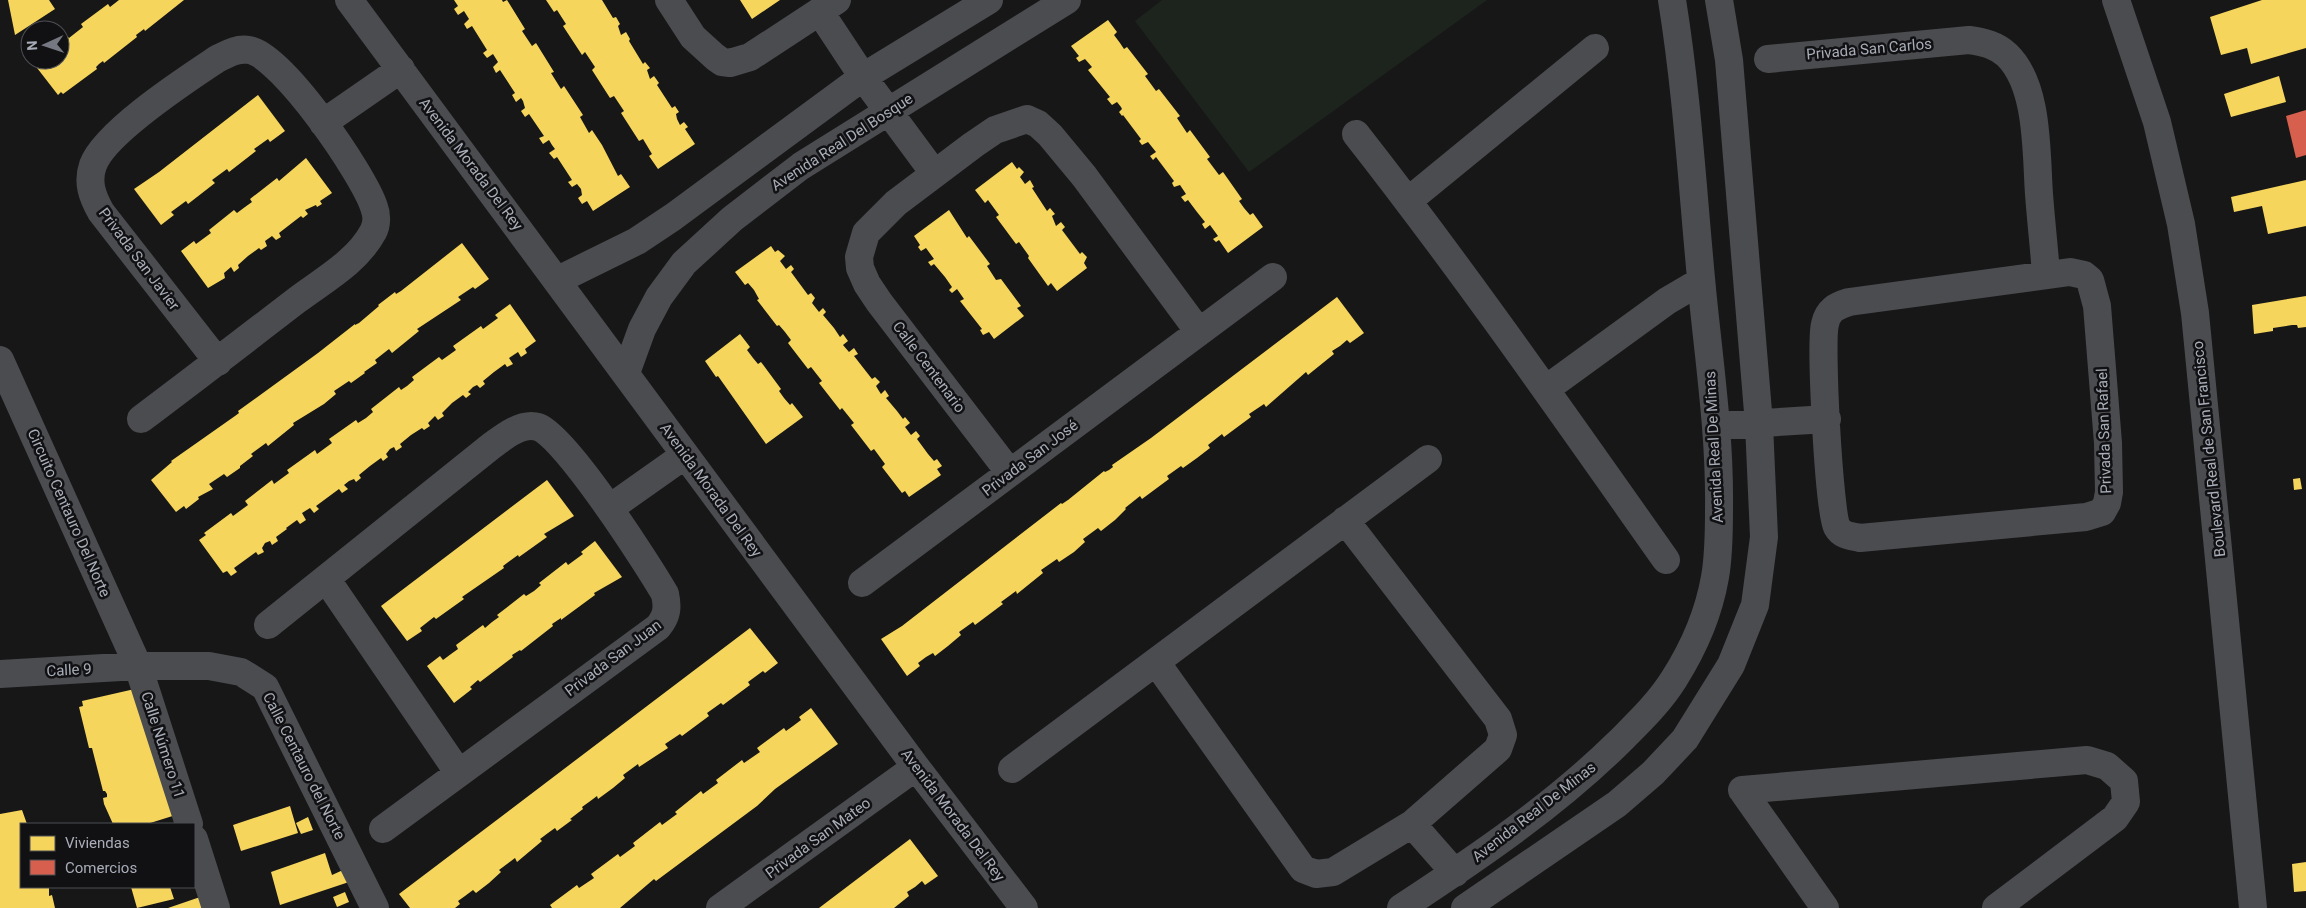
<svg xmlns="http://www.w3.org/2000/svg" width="2306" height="908" font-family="Roboto,sans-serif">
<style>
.green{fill:#1d241e}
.homes{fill:#f6d55c}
.shops{fill:#d6604d}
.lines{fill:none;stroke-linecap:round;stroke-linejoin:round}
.minor{stroke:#4b4c50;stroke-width:28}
.labels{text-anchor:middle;stroke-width:5;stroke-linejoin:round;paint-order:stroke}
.street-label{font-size:15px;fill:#a8adb8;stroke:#111113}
</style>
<rect width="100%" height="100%" fill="#171717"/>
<path class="green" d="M 1162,0 L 1487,0 L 1249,172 L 1135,21 Z"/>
<path class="homes" d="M 8,0 L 49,0 L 55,9 L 15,35 Z
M 119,0 L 184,0 L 145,31 L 144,29 L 136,35 L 137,37 L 104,63 L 103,61 L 99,64 L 96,67 L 97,69 L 63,94 L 61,92 L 58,95 L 34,64 L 39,60 L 60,60 L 60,40 L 66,35 L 69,38 L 83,27 L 81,24 L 108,4 L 110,7 Z
M 454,0 L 502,0 L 503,2 L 507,0 L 525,29 L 522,31 L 532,46 L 536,43 L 554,72 L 551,73 L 561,89 L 564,86 L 583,115 L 580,117 L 589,133 L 592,130 L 602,145 L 618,176 L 621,174 L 630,187 L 593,211 L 587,201 L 582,204 L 578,198 L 582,195 L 581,189 L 577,184 L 572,187 L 568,182 L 572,180 L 557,157 L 554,159 L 549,153 L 555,149 L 552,145 L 549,140 L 543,144 L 539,138 L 544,136 L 529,114 L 525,117 L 521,111 L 525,108 L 523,101 L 521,98 L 516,102 L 512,95 L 515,93 L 500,70 L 496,73 L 493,67 L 498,62 L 493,54 L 487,58 L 483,53 L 487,50 L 472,26 L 467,29 L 464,24 L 469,19 L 464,11 L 458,15 L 454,9 L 458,6 Z
M 546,0 L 602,0 L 613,18 L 616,17 L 620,24 L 618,26 L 621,35 L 626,32 L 630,39 L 629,41 L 643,64 L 645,62 L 650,68 L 647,70 L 650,79 L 654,76 L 659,83 L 657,85 L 672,108 L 675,106 L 679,112 L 676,114 L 677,119 L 680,125 L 684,122 L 688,127 L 685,129 L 695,144 L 658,169 L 649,156 L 652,154 L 643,139 L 639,141 L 621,113 L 624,111 L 614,96 L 610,98 L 592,70 L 595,67 L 585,52 L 582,55 L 563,26 L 566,24 L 557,10 L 554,12 Z
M 740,0 L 780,0 L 752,19 Z
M 2262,0 L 2306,0 L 2306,48 L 2251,64 L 2247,48 L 2221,55 L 2210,17 Z
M 1108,20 L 1117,32 L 1114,35 L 1120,43 L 1124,49 L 1127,47 L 1148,74 L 1145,76 L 1156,91 L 1159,89 L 1180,116 L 1177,118 L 1187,133 L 1190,130 L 1210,157 L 1207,159 L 1219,175 L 1223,172 L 1242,199 L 1239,201 L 1244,208 L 1250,215 L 1253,213 L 1263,227 L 1228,253 L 1219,240 L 1216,242 L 1213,239 L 1218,236 L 1210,225 L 1205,229 L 1202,224 L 1205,222 L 1197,212 L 1188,200 L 1185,202 L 1181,197 L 1186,194 L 1180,185 L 1174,187 L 1172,183 L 1174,181 L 1156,157 L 1153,160 L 1150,156 L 1156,152 L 1148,142 L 1142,145 L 1139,141 L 1141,139 L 1123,115 L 1122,116 L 1119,112 L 1122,109 L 1121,107 L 1117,102 L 1112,105 L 1107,99 L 1110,97 L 1088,70 L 1092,67 L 1085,59 L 1079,62 L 1076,58 L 1079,56 L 1071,46 Z
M 2279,76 L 2286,102 L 2231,117 L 2224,94 Z
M 258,95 L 285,131 L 270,142 L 268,139 L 254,149 L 256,151 L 229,172 L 227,169 L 212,180 L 215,183 L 188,204 L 186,201 L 171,212 L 174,215 L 161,225 L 134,189 L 159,172 Z
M 306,158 L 332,193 L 320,201 L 322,204 L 317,207 L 316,205 L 305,210 L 308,214 L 303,218 L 301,216 L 279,233 L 281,237 L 276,240 L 272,236 L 265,241 L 267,246 L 261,250 L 259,248 L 248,256 L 238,265 L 239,268 L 234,272 L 231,267 L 224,273 L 225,278 L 208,288 L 181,251 L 194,241 L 196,244 L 211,233 L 209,230 L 234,210 L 237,213 L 245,207 L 252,202 L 250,199 L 277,178 L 279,181 Z
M 1012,162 L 1017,169 L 1019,167 L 1024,172 L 1020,177 L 1025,184 L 1030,180 L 1034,187 L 1032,188 L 1047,211 L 1050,208 L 1055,214 L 1052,216 L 1056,226 L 1061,222 L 1065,227 L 1062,230 L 1080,254 L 1082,252 L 1087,257 L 1084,263 L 1087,268 L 1057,291 L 1051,283 L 1048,286 L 1028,258 L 1029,256 L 1019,242 L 1016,244 L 996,217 L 999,215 L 988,200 L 985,203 L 975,190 Z
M 2306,180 L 2306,226 L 2268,234 L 2262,206 L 2234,212 L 2231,197 Z
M 949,210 L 967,238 L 969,236 L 990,264 L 987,266 L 996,280 L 1001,279 L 1021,306 L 1017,308 L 1024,316 L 994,339 L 989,332 L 983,335 L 980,330 L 982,329 L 960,301 L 964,299 L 957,289 L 952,293 L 949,290 L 952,287 L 945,277 L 934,264 L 931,266 L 928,262 L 934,259 L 926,248 L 921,251 L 918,247 L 920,245 L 914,236 Z
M 462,243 L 489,279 L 475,289 L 473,287 L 458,297 L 461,300 L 417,329 L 419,331 L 392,353 L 389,349 L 375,360 L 377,363 L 364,372 L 365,373 L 351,383 L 349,381 L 334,391 L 336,394 L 324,404 L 293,423 L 294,425 L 268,446 L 266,443 L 251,454 L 253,456 L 240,466 L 240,468 L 227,477 L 224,474 L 209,484 L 213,489 L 198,497 L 199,499 L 186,509 L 184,506 L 176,512 L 151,480 L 172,462 L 171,461 L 235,416 L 239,413 L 238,411 L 318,353 L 355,324 L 355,325 L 359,323 L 379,306 L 378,305 L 395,292 L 396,294 L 401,291 Z
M 771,246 L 775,252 L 778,250 L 785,256 L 780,261 L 786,269 L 791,265 L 794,269 L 791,272 L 808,295 L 811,293 L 815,298 L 812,303 L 819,312 L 823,308 L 826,312 L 823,315 L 834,328 L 840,337 L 843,334 L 848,341 L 843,345 L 849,352 L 854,348 L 858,354 L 854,356 L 872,379 L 875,377 L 880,382 L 876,386 L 879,391 L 881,394 L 885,390 L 889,396 L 886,398 L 897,411 L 903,419 L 905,417 L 910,423 L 905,427 L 911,435 L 916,431 L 920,436 L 917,439 L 928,454 L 934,461 L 937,459 L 942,466 L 937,469 L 941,475 L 909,497 L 905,491 L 902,493 L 882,467 L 885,464 L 874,449 L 871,451 L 851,425 L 854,423 L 842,408 L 840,410 L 819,383 L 822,381 L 811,367 L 808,369 L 788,343 L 791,340 L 785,332 L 779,325 L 777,326 L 757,300 L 759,299 L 754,290 L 748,283 L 745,285 L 735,272 Z
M 2306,296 L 2306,327 L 2298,328 L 2297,325 L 2292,325 L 2273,328 L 2273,331 L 2254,334 L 2252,305 Z
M 1337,297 L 1364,333 L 1350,343 L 1347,340 L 1340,346 L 1332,351 L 1334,354 L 1308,375 L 1306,372 L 1266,407 L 1264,404 L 1249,414 L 1251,417 L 1224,437 L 1222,434 L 1208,445 L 1210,448 L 1197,458 L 1183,468 L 1181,466 L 1167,476 L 1169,479 L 1142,499 L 1140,496 L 1125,508 L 1126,509 L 1115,520 L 1101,531 L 1098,528 L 1083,539 L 1085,542 L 1074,552 L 1059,562 L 1057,559 L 1041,570 L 1043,573 L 1017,594 L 1016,591 L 1001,602 L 1003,604 L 975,625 L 973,622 L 959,632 L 961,635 L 948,646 L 935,656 L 933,653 L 926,657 L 918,663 L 920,666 L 907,676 L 881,639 L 902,626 L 1061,503 L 1062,504 L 1068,500 L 1104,471 L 1105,472 L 1109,470 L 1113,467 L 1112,465 L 1151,438 Z
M 510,304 L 536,341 L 525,349 L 527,353 L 521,357 L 518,352 L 509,358 L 513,364 L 507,367 L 505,364 L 494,372 L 483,381 L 485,384 L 480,388 L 477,385 L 473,387 L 468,392 L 471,394 L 466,398 L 463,395 L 452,403 L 442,413 L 444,416 L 438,420 L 435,416 L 428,423 L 430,426 L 424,430 L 422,428 L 411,435 L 400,444 L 402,447 L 396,451 L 394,447 L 390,449 L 386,454 L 388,457 L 383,461 L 381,458 L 370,466 L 359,475 L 361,478 L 356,482 L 354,479 L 349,481 L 344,485 L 348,489 L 342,493 L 339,489 L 316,506 L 319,509 L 314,513 L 310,508 L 302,513 L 306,520 L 300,524 L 297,520 L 286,528 L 287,529 L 276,537 L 278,541 L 272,545 L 270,541 L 265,543 L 262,548 L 264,552 L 258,555 L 256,552 L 234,568 L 237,572 L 231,576 L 227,571 L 223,573 L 199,540 L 206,535 L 204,533 L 231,513 L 233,516 L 248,505 L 245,501 L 272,480 L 274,484 L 289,473 L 287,470 L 315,450 L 317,454 L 332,443 L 329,439 L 356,420 L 358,423 L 366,418 L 373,412 L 371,409 L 399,387 L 401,390 L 407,386 L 414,380 L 412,377 L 439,357 L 442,360 L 456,350 L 453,346 L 481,326 L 483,329 L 498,318 L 495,315 Z
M 740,334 L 750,347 L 747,350 L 753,358 L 758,364 L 761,362 L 781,389 L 779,391 L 784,398 L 790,405 L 792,403 L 803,417 L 766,444 L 718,376 L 716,377 L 705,361 Z
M 2300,478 L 2302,489 L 2294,490 L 2293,479 Z
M 547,480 L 574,516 L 544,534 L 547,537 L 519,557 L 518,555 L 503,566 L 504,568 L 462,597 L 464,599 L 436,619 L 434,617 L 420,628 L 422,631 L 407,641 L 381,606 Z
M 595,541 L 622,577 L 594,593 L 595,595 L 561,620 L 561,618 L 552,624 L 553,626 L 521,651 L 520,650 L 512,655 L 513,657 L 480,682 L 478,680 L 470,687 L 472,689 L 454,703 L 427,666 L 440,656 L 443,660 L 451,654 L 458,649 L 456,645 L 483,625 L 485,628 L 492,622 L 499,617 L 497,615 L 524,594 L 526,596 L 534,591 L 541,585 L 539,583 L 566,562 L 568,565 L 583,554 L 581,552 Z
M 750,628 L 778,663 L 765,673 L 763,671 L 748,682 L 750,685 L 723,705 L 721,703 L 707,713 L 709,716 L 682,736 L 680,734 L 665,744 L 668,748 L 639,767 L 638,764 L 623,775 L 625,778 L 613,788 L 598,799 L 597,796 L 589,802 L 582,807 L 583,809 L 570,819 L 572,820 L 557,831 L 555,828 L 548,833 L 540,839 L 542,841 L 517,862 L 515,858 L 499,870 L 501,872 L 489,883 L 476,893 L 473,890 L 465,896 L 458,901 L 460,904 L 455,908 L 410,908 L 399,894 Z
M 139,688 L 179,814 L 147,824 L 113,824 L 104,804 L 103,798 L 107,797 L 107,794 L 105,791 L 103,791 L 92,748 L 89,748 L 79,707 L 83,706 L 82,701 Z
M 811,708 L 838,744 L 775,789 L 757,806 L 656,881 L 654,879 L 620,908 L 552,908 L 550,905 L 577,885 L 579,888 L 594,878 L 591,874 L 618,854 L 620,857 L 635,846 L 633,843 L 660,822 L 662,825 L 677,814 L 675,812 L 701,791 L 703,794 L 718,783 L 716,780 L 742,760 L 744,763 L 760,752 L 757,748 L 784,728 L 786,731 L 793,726 L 801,720 L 799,717 Z
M 290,806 L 298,833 L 241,851 L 233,825 Z
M 22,810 L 27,824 L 21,824 L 21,887 L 49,887 L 49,896 L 52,895 L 55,908 L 0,908 L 0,814 Z
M 308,817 L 313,830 L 301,834 L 296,823 Z
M 910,839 L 938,876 L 925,885 L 922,881 L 915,887 L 907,892 L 909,896 L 894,908 L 819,908 Z
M 325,853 L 332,875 L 343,870 L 349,882 L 280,905 L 271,872 Z
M 2306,862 L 2306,891 L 2294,892 L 2292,864 Z
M 131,887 L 170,887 L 174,899 L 137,908 Z
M 345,892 L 349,902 L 337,907 L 333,897 Z
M 203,896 L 207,908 L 168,908 Z"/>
<path class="shops" d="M 2306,110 L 2306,155 L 2296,158 L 2286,116 Z"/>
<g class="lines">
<path class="minor" d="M 349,0 L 916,767 L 1024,908
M 669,0 L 693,37 L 715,57 L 722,62 L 730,63 L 750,57 L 837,0
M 2116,0 L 2157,122 L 2181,224 L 2195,313 L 2253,908
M 820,12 L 863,77 L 934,173
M 1768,59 L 1969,40 C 1984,42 1996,45 2007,55 C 2039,86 2036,153 2039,194 C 2041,221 2044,247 2046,274
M 323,123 L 401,69
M 1356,134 C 1465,273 1565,417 1666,560
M 1408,201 L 1595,48
M 2070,272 L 2084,275 L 2090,280 L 2097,306 L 2108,443 L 2109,492 L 2107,503 L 2102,512 L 2086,517 L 1860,538 C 1851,536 1842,536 1837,527 C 1829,513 1820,343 1825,324 C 1828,310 1836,306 1849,302 Z
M 558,280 L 637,241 L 673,217 L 863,77 L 989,0
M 0,360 L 138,666 L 189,824
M 626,373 L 642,329 L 659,297 L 684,263 L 732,219 L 801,166 L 1067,0
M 1546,389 L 1667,301 L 1701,281
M 141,419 C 193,380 245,340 297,300 C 322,281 357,262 373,232 C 377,225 377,215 374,207 C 364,175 282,55 249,50 C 237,48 227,54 217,59 C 187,79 105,132 93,165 C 87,182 92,196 101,212 L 218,362
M 1716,426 L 1827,419
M 1010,473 L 879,302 L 867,284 L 860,268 L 859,257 L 866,233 L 896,203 L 973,145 L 995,130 L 1027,119 L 1038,124 L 1050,135 L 1084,176 L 1199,332
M 610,508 L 685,455
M 327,580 L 458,772
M 862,583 L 1273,277
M 268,625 L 490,447 C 502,438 521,422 538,427 C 564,434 649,566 665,594 C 668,608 667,616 658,627 L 383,829
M 1156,662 L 1303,869 L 1316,874 L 1333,872 L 1412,824 L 1498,749 L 1503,735 L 1498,719 L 1345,520
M 0,674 L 138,666 L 209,666 L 241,672 L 265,687 L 375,908
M 1012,769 L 1428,459
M 1742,790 L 2087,760 L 2107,766 L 2124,781 L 2126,802 L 2115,818 L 1996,908
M 1742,790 L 1825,908
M 1412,824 L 1455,873
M 194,839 L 216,908
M 720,908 L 916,767
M 1401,908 C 1477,858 1554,806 1619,742 C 1639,722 1659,703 1674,679 C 1693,649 1709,612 1715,577 C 1719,555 1719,531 1719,509 C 1720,438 1710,368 1703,299 C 1693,199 1688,99 1672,0
M 1465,908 L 1617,804 L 1653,773 L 1685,739 L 1731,665 L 1755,605 L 1764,537 L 1759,424 L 1729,60 L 1719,0"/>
</g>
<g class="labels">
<g class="street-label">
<text transform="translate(1869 49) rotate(-5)" y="5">Privada San Carlos</text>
<text transform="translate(842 142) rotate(-33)" y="5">Avenida Real Del Bosque</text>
<text transform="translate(471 164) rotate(53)" y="5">Avenida Morada Del Rey</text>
<text transform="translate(139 259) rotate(53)" y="5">Privada San Javier</text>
<text transform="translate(929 367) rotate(53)" y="5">Calle Centenario</text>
<text transform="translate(2104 431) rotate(-92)" y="5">Privada San Rafael</text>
<text transform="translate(1714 447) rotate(-93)" y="5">Avenida Real De Minas</text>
<text transform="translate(2209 449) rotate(-96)" y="5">Boulevard Real de San Francisco</text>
<text transform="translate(1030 458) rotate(-37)" y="5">Privada San José</text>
<text transform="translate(711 490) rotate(54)" y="5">Avenida Morada Del Rey</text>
<text transform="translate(69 513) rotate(66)" y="5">Circuito Centauro Del Norte</text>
<text transform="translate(613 658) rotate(-37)" y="5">Privada San Juan</text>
<text transform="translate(69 670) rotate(-3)" y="5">Calle 9</text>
<text transform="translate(163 745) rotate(72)" y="5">Calle Número 11</text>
<text transform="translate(304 766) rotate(63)" y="5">Calle Centauro del Norte</text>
<text transform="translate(1534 812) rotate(-38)" y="5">Avenida Real De Minas</text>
<text transform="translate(953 815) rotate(53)" y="5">Avenida Morada Del Rey</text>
<text transform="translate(818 838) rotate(-36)" y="5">Privada San Mateo</text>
</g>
</g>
<rect x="20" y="823" width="175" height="65" fill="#111113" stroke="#4d4f55"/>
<rect x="30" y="836" width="25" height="15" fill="#f6d55c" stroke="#4d4f55"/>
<text x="65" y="848" font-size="15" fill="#a8adb8">Viviendas</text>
<rect x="30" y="860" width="25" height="15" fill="#d6604d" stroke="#4d4f55"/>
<text x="65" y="873" font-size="15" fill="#a8adb8">Comercios</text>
<g transform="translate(45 45) rotate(267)"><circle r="24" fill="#111113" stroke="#4d4f55"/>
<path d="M0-4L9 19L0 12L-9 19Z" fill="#757880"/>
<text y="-8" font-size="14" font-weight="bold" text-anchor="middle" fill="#a8adb8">N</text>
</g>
</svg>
